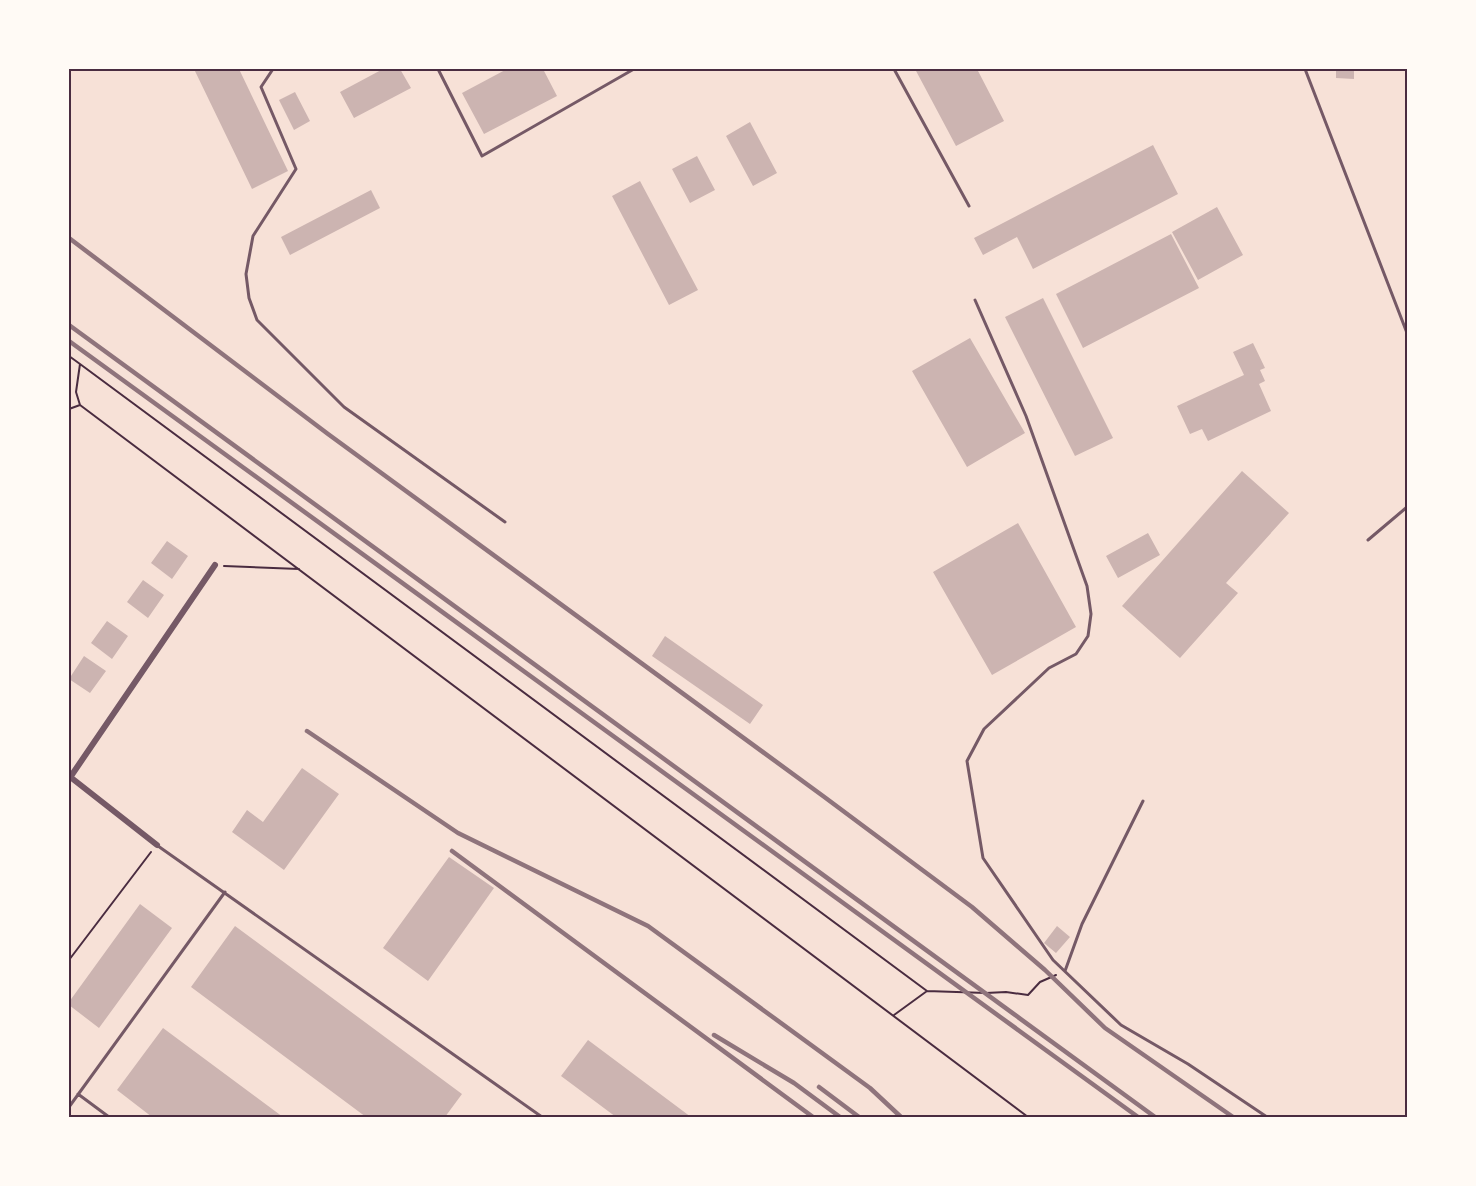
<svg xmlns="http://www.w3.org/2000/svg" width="1476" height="1186" font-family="'IBM Plex Sans',sans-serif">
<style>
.building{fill:#ccb4b1}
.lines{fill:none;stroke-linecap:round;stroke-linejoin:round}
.path{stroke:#4a2c40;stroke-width:2}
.service{stroke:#755966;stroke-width:3}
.minor{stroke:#755966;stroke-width:6}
.rail{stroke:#8f747c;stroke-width:4.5}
.neatline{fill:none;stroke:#4a2c40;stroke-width:2}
</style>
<rect width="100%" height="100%" fill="#f7e1d7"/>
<path class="building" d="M 194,69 L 239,69 L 288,171 L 252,189 Z
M 383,69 L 400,69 L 411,88 L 354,118 L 340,92 Z
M 507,69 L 543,69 L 557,96 L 484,134 L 462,93 Z
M 915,69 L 977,69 L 1004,121 L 956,146 Z
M 1336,69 L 1354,69 L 1354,79 L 1336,78 Z
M 295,92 L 310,121 L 294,130 L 279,100 Z
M 750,122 L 777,173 L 753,186 L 726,136 Z
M 1153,145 L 1178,194 L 1033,269 L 1017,237 L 983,255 L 974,238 Z
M 697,156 L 715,190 L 690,203 L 672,169 Z
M 640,181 L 698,290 L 669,305 L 612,196 Z
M 371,190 L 380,208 L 290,255 L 281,237 Z
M 1217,207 L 1243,255 L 1198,280 L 1172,232 Z
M 1171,234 L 1199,288 L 1083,348 L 1056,294 Z
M 1043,298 L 1113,438 L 1075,456 L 1005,317 Z
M 970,338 L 1025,433 L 967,467 L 912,371 Z
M 1253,343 L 1265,368 L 1260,370 L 1265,381 L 1259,384 L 1271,411 L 1208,441 L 1202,429 L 1190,434 L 1177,406 L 1244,375 L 1233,352 Z
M 1242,471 L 1289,513 L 1226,583 L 1238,593 L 1180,658 L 1122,606 Z
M 1018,523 L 1076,627 L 992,675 L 933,572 Z
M 1148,533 L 1160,555 L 1118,578 L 1106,556 Z
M 167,541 L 188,556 L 172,579 L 151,563 Z
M 143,580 L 164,595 L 148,618 L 127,602 Z
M 107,621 L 128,636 L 112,659 L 91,643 Z
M 665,636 L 763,705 L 750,724 L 652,656 Z
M 84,656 L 106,671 L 90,693 L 69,679 Z
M 302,768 L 339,794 L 284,870 L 232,832 L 247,810 L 263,822 Z
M 449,857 L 494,888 L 428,981 L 383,948 Z
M 140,904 L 172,928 L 99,1028 L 69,1005 L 69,1002 Z
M 235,926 L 462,1094 L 445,1117 L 366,1117 L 191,987 Z
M 1057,926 L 1070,937 L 1056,953 L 1044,943 Z
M 163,1028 L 283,1117 L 152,1117 L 117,1090 Z
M 588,1040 L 691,1117 L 616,1117 L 561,1076 Z"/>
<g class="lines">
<path class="path" d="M 69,356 L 80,364 L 76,392 L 80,405
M 80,364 L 927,991
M 69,409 L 80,405 L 1028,1117
M 224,566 L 299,569
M 69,960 L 151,852
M 894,1015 L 927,991 L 986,993 L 1006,992 L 1028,995 L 1040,982 L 1056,975"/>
<path class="service" d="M 273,69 L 261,87 L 296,169 L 253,236 L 246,274 L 249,298 L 257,320 L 344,407 L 505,522
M 438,69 L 482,156 L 634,69
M 894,69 L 969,206
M 1305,69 L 1407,333
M 975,300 L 1026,416 L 1087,586 L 1091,614 L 1088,636 L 1076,654 L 1049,668 L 984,729 L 967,761 L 983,858 L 1053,960 L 1121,1025 L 1188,1064 L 1267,1117
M 1368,540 L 1407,507
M 158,846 L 542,1117
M 1065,971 L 1082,924 L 1143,801
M 78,1094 L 109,1117
M 69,1107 L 225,892"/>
<path class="minor" d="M 69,776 L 157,845
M 69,779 L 215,565"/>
<path class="rail" d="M 69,238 L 328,434 L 823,796 L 972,907 L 1045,970 L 1105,1028 L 1233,1117
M 69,325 L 1155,1117
M 69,341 L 1138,1117
M 307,731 L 458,833 L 648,926 L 870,1088 L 901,1117
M 452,851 L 813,1117
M 714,1035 L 794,1083 L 840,1117
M 819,1087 L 859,1117"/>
</g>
<rect width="1476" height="1186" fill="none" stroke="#fffaf5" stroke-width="141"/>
<rect x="70" y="70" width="1336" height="1046" class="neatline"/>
</svg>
